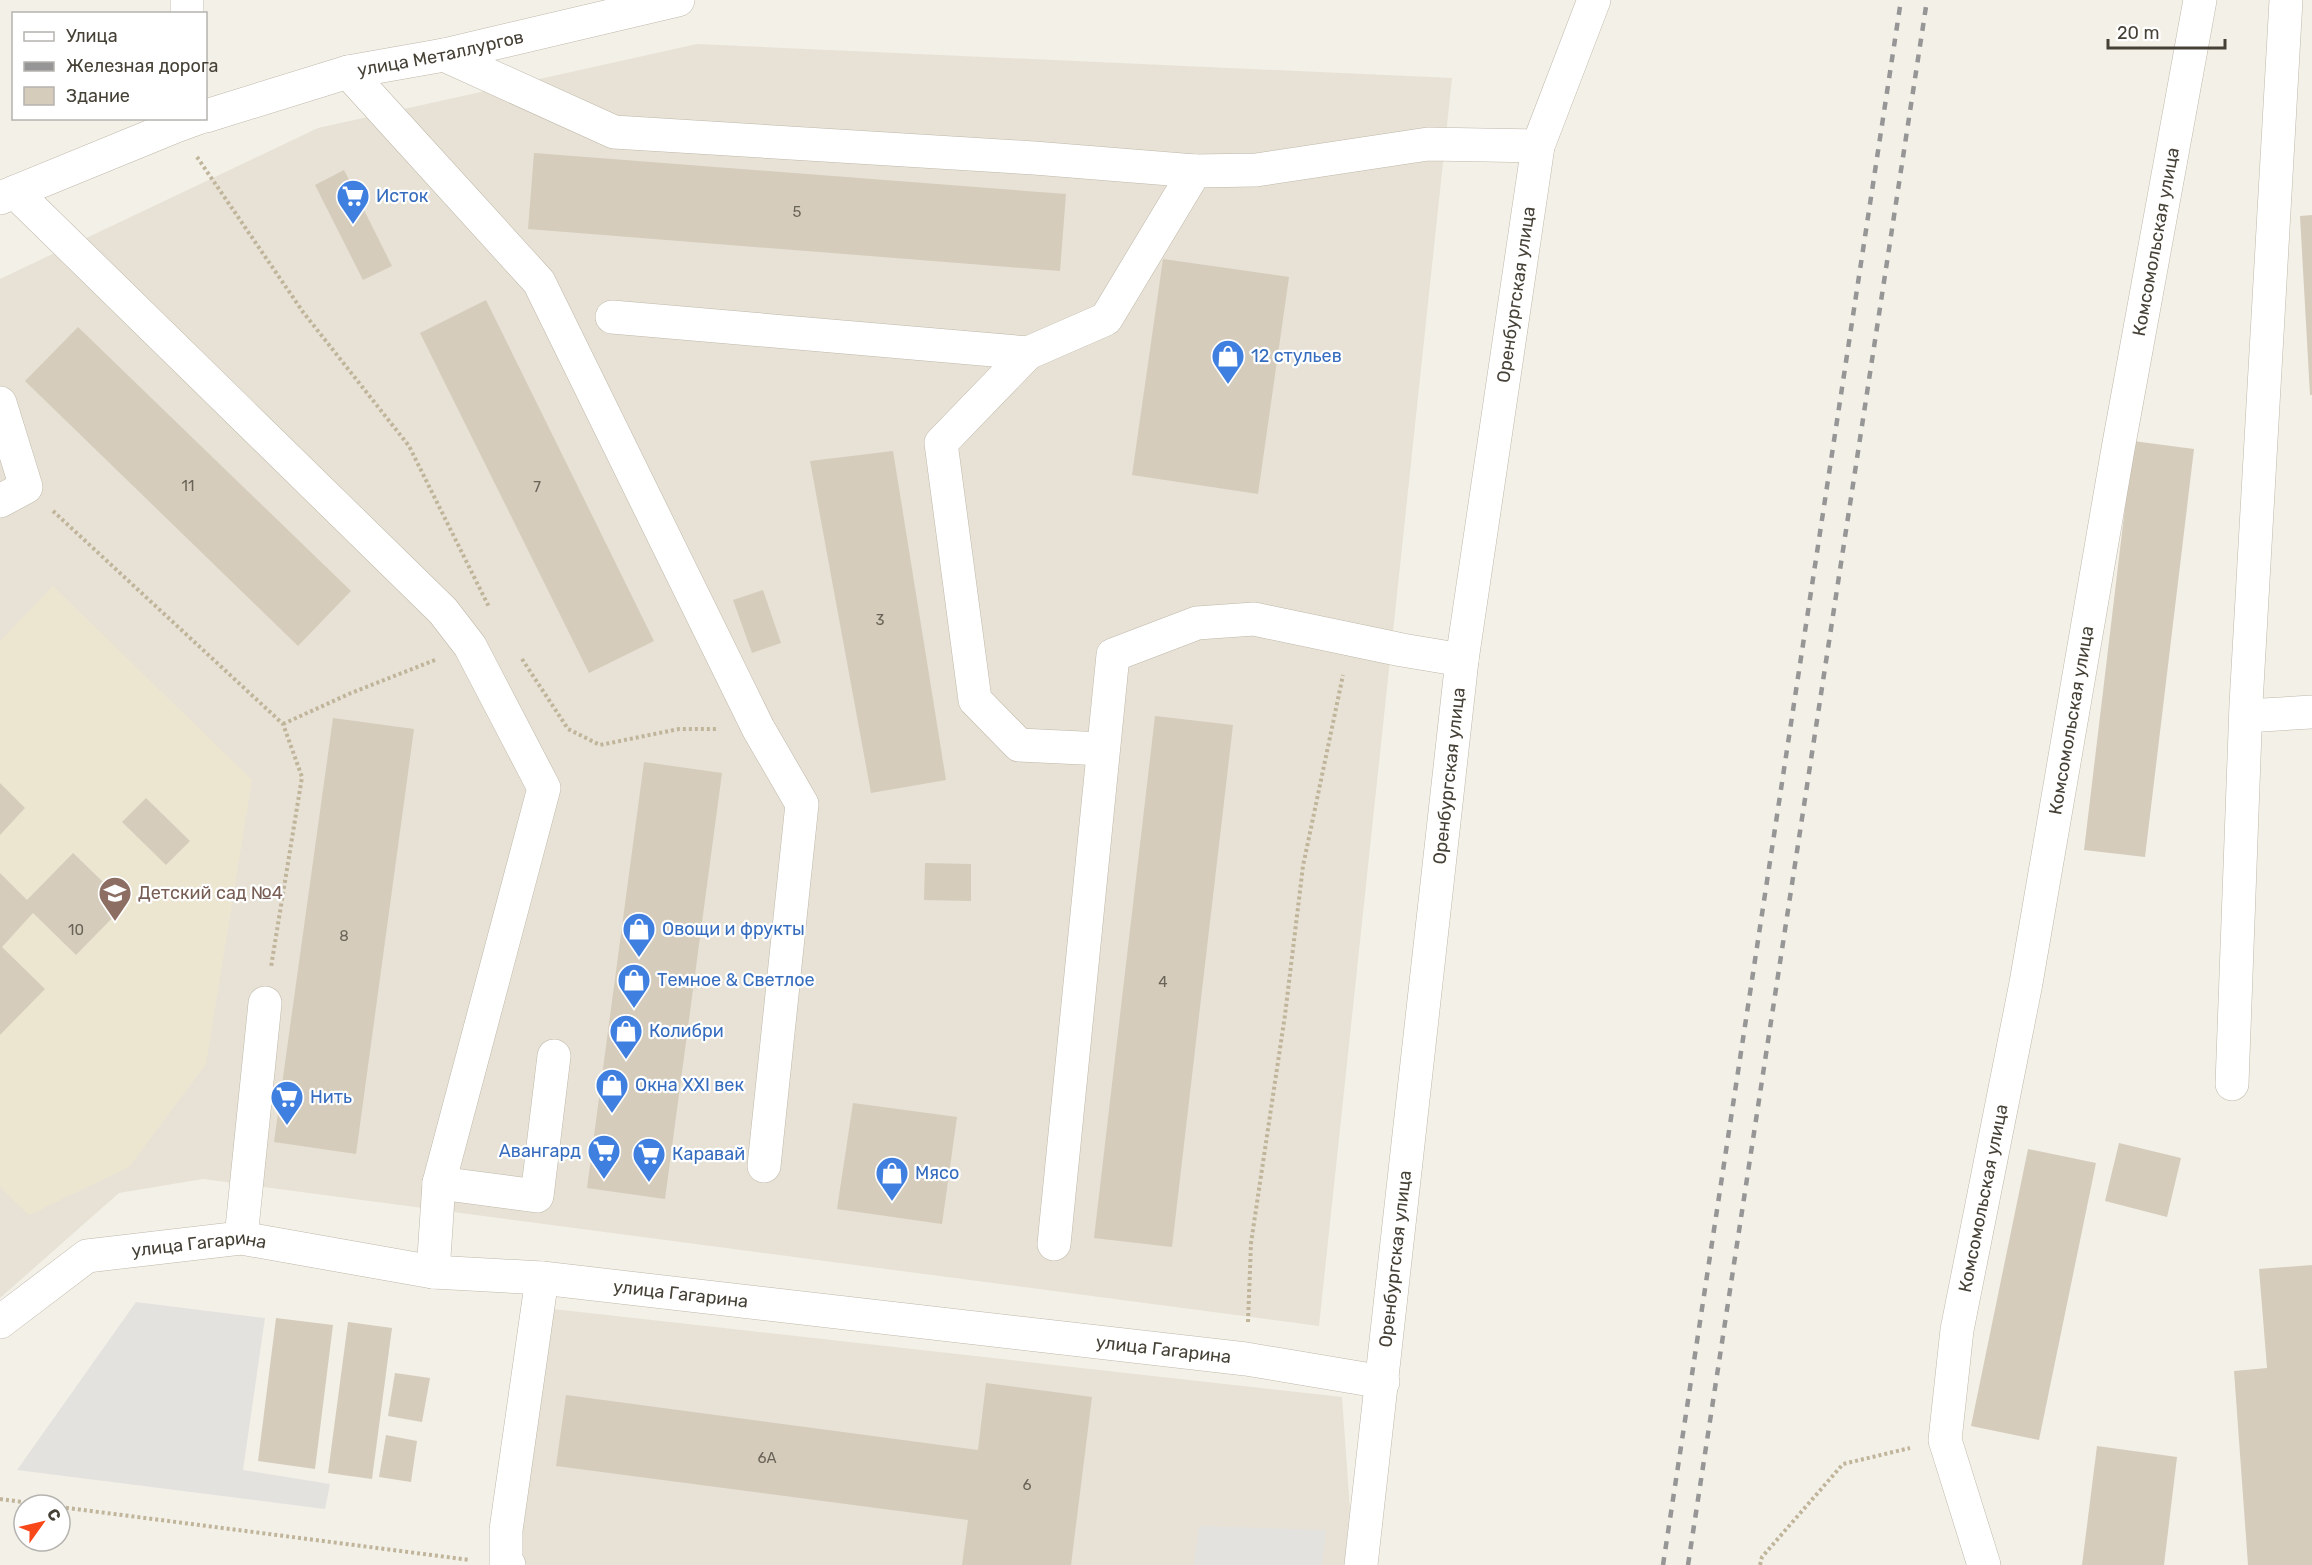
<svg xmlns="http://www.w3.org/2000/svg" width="2312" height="1565" font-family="Rubik,sans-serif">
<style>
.residential{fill:#e7e2d5}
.education{fill:#ece6d1}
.parking{fill:#e4e2df}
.building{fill:#d5ccbc}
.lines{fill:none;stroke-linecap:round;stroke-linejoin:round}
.minor-casing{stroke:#bfb8aa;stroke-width:34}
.path{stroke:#c0b59b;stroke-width:4;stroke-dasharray:3 3;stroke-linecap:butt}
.minor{stroke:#fff;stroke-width:33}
.rail{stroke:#969696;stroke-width:4.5;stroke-dasharray:8 8;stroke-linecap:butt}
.labels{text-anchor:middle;stroke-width:4.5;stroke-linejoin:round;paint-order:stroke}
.number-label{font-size:15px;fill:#6a6458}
.street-label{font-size:18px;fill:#464136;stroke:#fff}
.shop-label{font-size:18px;fill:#366cbe;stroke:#fff;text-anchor:start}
.education-label{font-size:18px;fill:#785e54;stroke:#fff;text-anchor:start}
</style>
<rect width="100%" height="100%" fill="#f3f0e7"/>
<path class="residential" d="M 697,44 L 1452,78 L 1319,1326 L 203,1179 L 119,1193 L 0,1298 L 0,279 L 318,128 Z
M 553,1309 L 1342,1397 L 1350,1510 L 1344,1565 L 513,1565 Z"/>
<path class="education" d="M 53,586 L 252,780 L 206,1064 L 129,1167 L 29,1215 L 0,1187 L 0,641 Z"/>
<path class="parking" d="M 136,1302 L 265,1318 L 243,1470 L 330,1484 L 325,1509 L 17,1470 Z
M 1199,1526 L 1326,1530 L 1322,1565 L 1194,1565 Z"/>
<path class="building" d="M 534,153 L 1066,194 L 1060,271 L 528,229 Z
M 344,170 L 392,266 L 363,280 L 315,185 Z
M 2312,215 L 2312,395 L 2310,395 L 2300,216 Z
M 1163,259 L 1289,277 L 1258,494 L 1132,475 Z
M 486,300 L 654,641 L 589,673 L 420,333 Z
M 78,327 L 351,591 L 298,646 L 25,381 Z
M 2133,441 L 2194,449 L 2145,857 L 2084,850 Z
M 893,451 L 946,780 L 871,793 L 810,461 Z
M 763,590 L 781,643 L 752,653 L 733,600 Z
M 1155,716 L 1233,725 L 1172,1247 L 1094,1238 Z
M 333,718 L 414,729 L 356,1154 L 274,1142 Z
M 644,762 L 722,773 L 665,1199 L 587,1188 Z
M 0,783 L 25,808 L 0,835 Z
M 146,798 L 190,841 L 166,865 L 122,822 Z
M 73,853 L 126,904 L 76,955 L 33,913 L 2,947 L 45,989 L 0,1035 L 0,873 L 27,900 Z
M 925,863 L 971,864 L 971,901 L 924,900 Z
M 853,1103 L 957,1117 L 942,1224 L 837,1209 Z
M 2119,1143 L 2181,1158 L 2167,1217 L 2105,1201 Z
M 2028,1149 L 2096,1163 L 2039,1440 L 1971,1426 Z
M 2312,1265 L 2312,1565 L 2248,1565 L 2234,1371 L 2267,1368 L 2259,1269 Z
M 276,1318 L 333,1325 L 315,1469 L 258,1461 Z
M 348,1322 L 392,1328 L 372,1479 L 328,1473 Z
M 395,1373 L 430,1378 L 422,1422 L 388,1416 Z
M 986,1383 L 1092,1397 L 1071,1565 L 962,1565 L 968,1520 L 556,1466 L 566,1395 L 978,1450 Z
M 386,1435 L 417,1441 L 411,1482 L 379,1477 Z
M 2097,1446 L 2177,1457 L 2164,1565 L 2082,1565 Z"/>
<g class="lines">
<defs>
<g id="minor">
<path d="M 187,0 L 187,14"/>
<path d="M 444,55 L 614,132 L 1034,158 L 1195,171"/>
<path d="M 348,72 L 539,282 L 758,728 L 802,804 L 764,1166"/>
<path id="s1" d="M 206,116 L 348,72 L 444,55 L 678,0"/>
<path d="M 15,192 L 443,611 L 470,646 L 544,788 L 439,1183 L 433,1272"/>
<path d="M 0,198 L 176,126 L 198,118"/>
<path d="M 612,317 L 1028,353 L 1106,319 L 1195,171 L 1256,170 L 1428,144 L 1538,146"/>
<path d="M 1028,353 L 941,443 L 975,700 L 1019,745 L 1103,749"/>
<path d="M 0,403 L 26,487 L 0,501"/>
<path d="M 2246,716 L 2312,712"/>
<path d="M 2232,1084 L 2246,704 L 2286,0"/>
<path d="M 439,1183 L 537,1196 L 554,1056"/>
<path d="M 241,1238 L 265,1003"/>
<path d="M 1054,1244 L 1113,655 L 1197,623 L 1254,619 L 1402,650 L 1462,660"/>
<path id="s2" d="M 0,1322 L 87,1256 L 241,1238 L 433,1272 L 542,1278 L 1246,1359 L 1383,1382"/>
<path d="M 509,1565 L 506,1565 L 506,1530 L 542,1278"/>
<path id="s3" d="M 1361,1565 L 1462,660 L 1538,146 L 1594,0"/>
<path id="s4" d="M 1984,1565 L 1945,1440 L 1957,1330 L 2026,983 L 2118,449 L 2200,0"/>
</g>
</defs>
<use href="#minor" class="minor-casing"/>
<path class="path" d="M 197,157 L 303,312 L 409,446 L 489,607
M 53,511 L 283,724 L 302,777 L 271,967
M 522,659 L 568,729 L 600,745 L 679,729 L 718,729
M 283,724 L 351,693 L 435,660
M 1248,1322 L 1251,1243 L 1285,1015 L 1303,866 L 1343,675
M 0,1499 L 45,1505
M 60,1507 L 470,1560
M 1760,1565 L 1762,1557 L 1843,1464 L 1910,1448"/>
<use href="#minor" class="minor"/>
<path class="rail" d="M 1663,1565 L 1901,0
M 1688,1565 L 1927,0"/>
</g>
<defs>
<symbol id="supermarket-pin" viewBox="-11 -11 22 30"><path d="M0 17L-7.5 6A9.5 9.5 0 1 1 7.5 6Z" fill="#3f7fe0" stroke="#fff"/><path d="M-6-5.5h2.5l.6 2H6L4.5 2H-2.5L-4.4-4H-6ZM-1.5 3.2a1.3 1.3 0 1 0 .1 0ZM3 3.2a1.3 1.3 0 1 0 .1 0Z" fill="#fff"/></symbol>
<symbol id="shop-pin" viewBox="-11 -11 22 30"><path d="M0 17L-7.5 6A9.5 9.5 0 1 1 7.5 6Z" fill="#3f7fe0" stroke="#fff"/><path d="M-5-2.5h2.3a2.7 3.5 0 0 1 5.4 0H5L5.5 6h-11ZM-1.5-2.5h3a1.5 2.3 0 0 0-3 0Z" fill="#fff"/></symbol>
<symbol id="school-pin" viewBox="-11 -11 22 30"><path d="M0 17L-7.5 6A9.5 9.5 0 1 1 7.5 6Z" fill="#8d6e63" stroke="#fff"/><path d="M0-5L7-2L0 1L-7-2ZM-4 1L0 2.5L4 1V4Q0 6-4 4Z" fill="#fff"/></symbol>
</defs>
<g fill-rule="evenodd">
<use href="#supermarket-pin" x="334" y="177" width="38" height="52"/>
<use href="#shop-pin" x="1209" y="337" width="38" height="52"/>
<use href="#school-pin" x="96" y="874" width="38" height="52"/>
<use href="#shop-pin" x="620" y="910" width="38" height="52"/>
<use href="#shop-pin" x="615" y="961" width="38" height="52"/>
<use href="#shop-pin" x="607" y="1012" width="38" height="52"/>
<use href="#shop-pin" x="593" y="1066" width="38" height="52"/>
<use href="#supermarket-pin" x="268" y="1078" width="38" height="52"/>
<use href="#supermarket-pin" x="585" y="1132" width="38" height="52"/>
<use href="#supermarket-pin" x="630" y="1135" width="38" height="52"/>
<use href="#shop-pin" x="873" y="1154" width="38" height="52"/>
</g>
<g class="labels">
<g class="number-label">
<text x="797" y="217">5</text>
<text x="188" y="491">11</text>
<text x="537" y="492">7</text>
<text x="880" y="625">3</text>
<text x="76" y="935">10</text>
<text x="344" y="941">8</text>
<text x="1163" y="987">4</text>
<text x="767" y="1463">6А</text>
<text x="1027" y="1490">6</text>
</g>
<g class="street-label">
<text dy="6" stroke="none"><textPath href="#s1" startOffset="243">улица Металлургов</textPath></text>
<text dy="6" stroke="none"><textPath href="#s4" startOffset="1348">Комсомольская улица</textPath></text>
<text dy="6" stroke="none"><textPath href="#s3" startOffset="1280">Оренбургская улица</textPath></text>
<text dy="6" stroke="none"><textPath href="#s4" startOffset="862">Комсомольская улица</textPath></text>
<text dy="6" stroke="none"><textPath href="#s3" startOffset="794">Оренбургская улица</textPath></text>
<text dy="6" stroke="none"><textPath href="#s4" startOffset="376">Комсомольская улица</textPath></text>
<text dy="6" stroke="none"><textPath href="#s2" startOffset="222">улица Гагарина</textPath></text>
<text dy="6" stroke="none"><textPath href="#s3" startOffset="308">Оренбургская улица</textPath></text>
<text dy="6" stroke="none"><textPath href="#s2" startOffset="708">улица Гагарина</textPath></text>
<text dy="6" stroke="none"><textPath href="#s2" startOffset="1194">улица Гагарина</textPath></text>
</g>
<g class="shop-label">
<text x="376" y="202">Исток</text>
<text x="1251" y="362">12 стульев</text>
<text x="662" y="935">Овощи и фрукты</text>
<text x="657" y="986">Темное &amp; Светлое</text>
<text x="649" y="1037">Колибри</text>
<text x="635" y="1091">Окна XXI век</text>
<text x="310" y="1103">Нить</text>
<text x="581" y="1157" text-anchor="end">Авангард</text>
<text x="672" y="1160">Каравай</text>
<text x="915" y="1179">Мясо</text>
</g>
<g class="education-label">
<text x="138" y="899">Детский сад №4</text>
</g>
</g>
<rect x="12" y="12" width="195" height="108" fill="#ffffff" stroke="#b5b3af" stroke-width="1.5"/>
<rect x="24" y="32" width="30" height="9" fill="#ffffff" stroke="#b5b3af" stroke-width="1.5"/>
<text x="66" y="42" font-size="18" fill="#464136">Улица</text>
<rect x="24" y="62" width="30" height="9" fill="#969696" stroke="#b5b3af" stroke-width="1.5"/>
<text x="66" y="72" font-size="18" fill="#464136">Железная дорога</text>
<rect x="24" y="87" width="30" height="18" fill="#d5ccbc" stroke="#b5b3af" stroke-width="1.5"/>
<text x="66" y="102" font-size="18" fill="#464136">Здание</text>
<g transform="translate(42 1523) rotate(56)"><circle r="28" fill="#ffffff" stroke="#b5b3af" stroke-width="1.5"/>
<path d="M0-4.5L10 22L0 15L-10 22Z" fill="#f84719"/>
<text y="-9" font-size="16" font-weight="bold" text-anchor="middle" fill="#464136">С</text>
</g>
<path d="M2108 39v9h117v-9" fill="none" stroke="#464136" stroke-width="3"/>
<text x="2117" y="39" font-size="18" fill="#464136" stroke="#ffffff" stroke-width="4.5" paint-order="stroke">20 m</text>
</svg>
